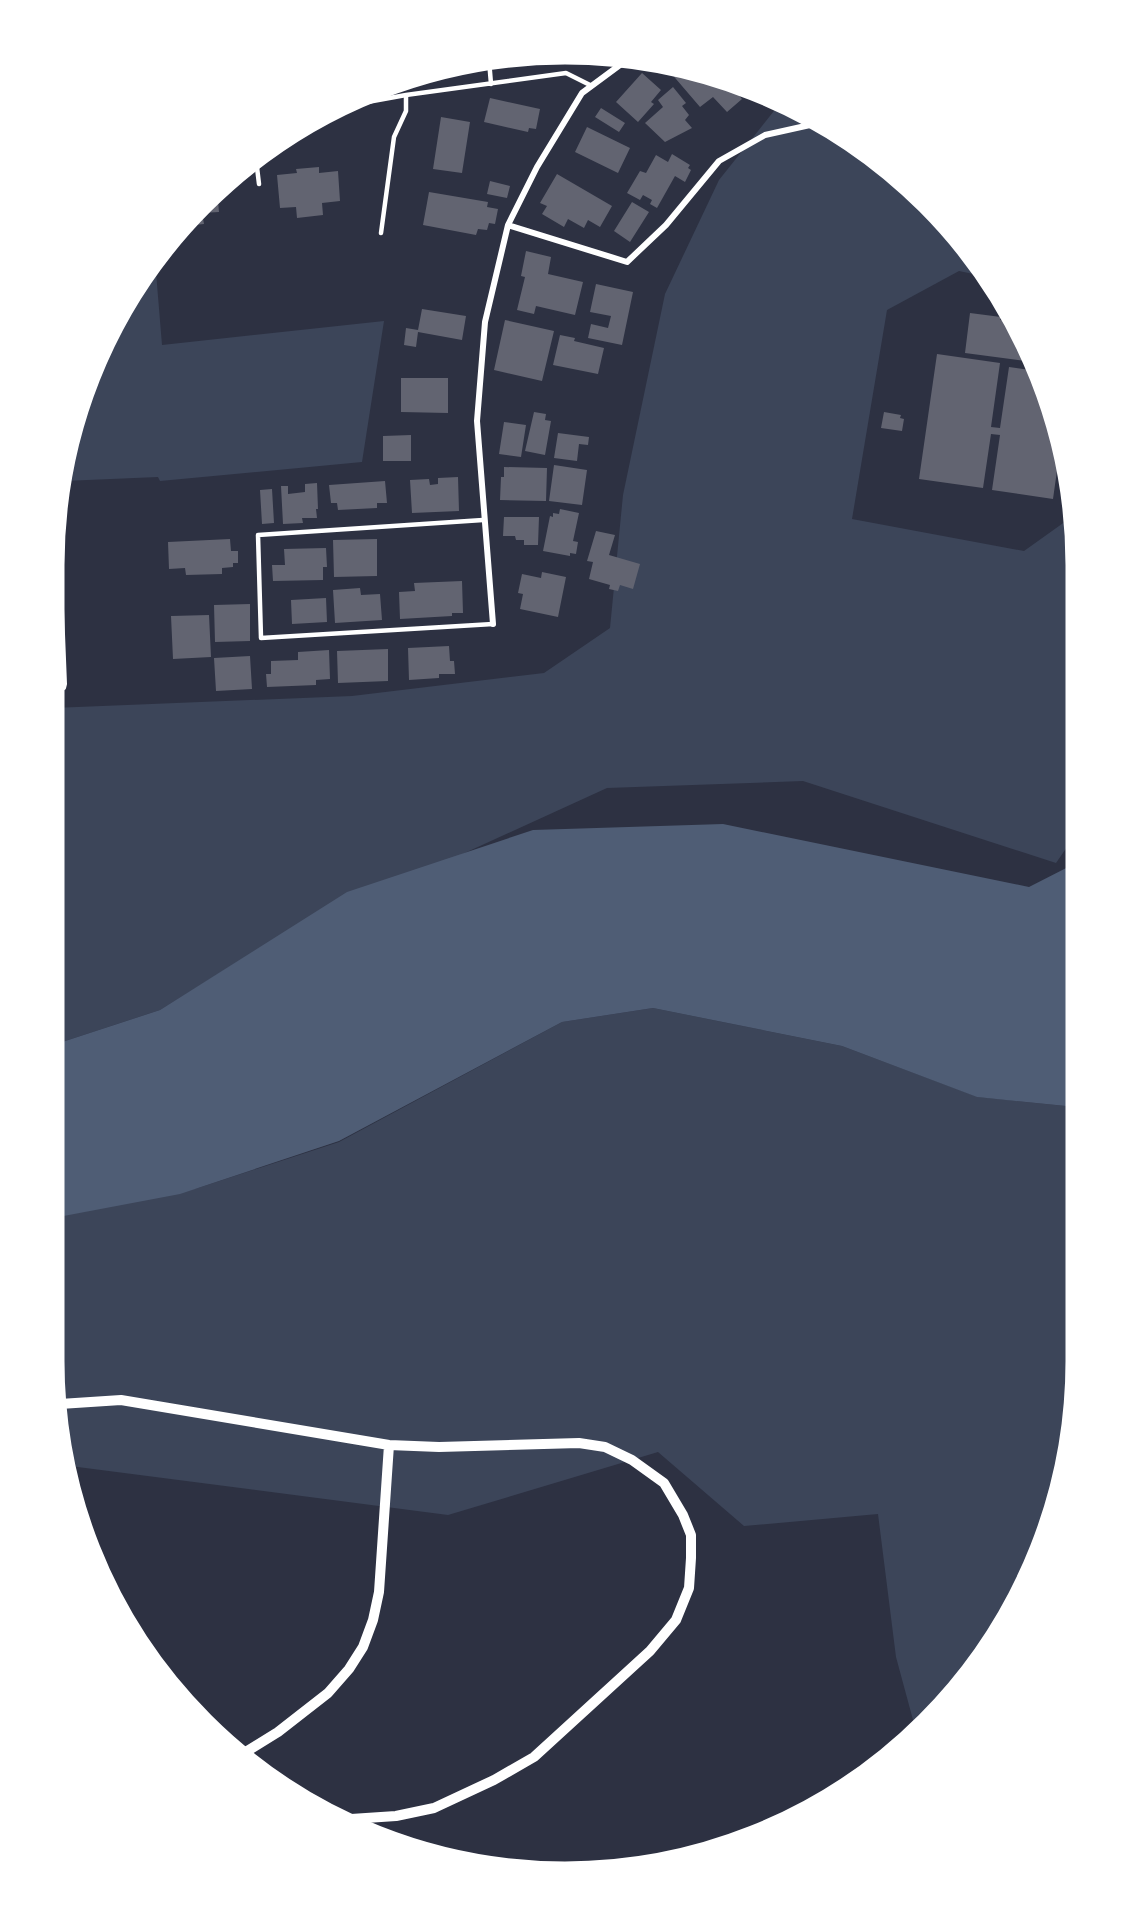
<svg xmlns="http://www.w3.org/2000/svg" width="1130" height="1926" font-family="'Public Sans',sans-serif">
<style>
.green{fill:#3c4559}
.water{fill:#4f5d75}
.building{fill:#626471}
.lines{fill:none;stroke-linecap:round;stroke-linejoin:round}
.path{stroke:#fff;stroke-width:4}
.service{stroke:#fff;stroke-width:4.5}
.minor{stroke:#fff;stroke-width:6}
.tertiary{stroke:#fff;stroke-width:10}
.rim{fill:none;stroke:#fff;stroke-width:3}
</style>
<rect width="100%" height="100%" fill="#2d3142"/>
<path class="green" d="M 781,102 L 849,139 L 928,203 L 983,276 L 959,271 L 887,310 L 852,519 L 1024,551 L 1073,516 L 1076,531 L 1076,834 L 1056,863 L 803,781 L 607,788 L 268,943 L 160,1010 L 53,1045 L 53,708 L 352,696 L 544,673 L 610,628 L 623,495 L 665,294 L 719,180 Z
M 155,260 L 162,345 L 384,321 L 362,462 L 160,481 L 158,477 L 64,481 L 80,400 L 139,281 Z
M 653,1008 L 842,1046 L 978,1097 L 1076,1107 L 1076,1395 L 1050,1526 L 991,1645 L 916,1731 L 896,1657 L 878,1514 L 744,1526 L 658,1452 L 448,1515 L 70,1466 L 53,1361 L 53,1217 L 198,1188 L 339,1142 L 562,1022 Z"/>
<path class="water" d="M 723,824 L 1029,887 L 1076,863 L 1076,1107 L 977,1097 L 842,1046 L 653,1008 L 562,1022 L 339,1141 L 180,1194 L 53,1218 L 53,1045 L 160,1010 L 347,892 L 533,830 Z"/>
<path class="building" d="M 677,66 L 712,77 L 716,81 L 719,79 L 727,81 L 742,99 L 727,112 L 713,97 L 700,107 L 670,72 Z
M 642,73 L 661,90 L 651,102 L 654,104 L 638,122 L 616,102 Z
M 673,87 L 686,103 L 682,106 L 689,115 L 685,120 L 692,128 L 665,142 L 645,123 L 663,107 L 658,100 Z
M 490,98 L 540,109 L 536,129 L 529,128 L 528,132 L 484,122 Z
M 601,108 L 625,123 L 619,132 L 595,117 Z
M 441,117 L 470,122 L 462,173 L 433,169 Z
M 587,127 L 630,148 L 618,173 L 575,152 Z
M 672,154 L 690,165 L 688,168 L 691,170 L 685,182 L 675,176 L 657,208 L 650,204 L 652,200 L 643,195 L 640,200 L 627,193 L 640,171 L 646,173 L 656,155 L 668,162 Z
M 319,167 L 319,173 L 338,171 L 340,201 L 322,203 L 323,215 L 297,218 L 296,207 L 280,208 L 277,175 L 297,173 L 296,169 Z
M 557,174 L 612,206 L 600,227 L 588,220 L 584,228 L 568,219 L 564,227 L 542,214 L 547,206 L 540,203 Z
M 490,181 L 510,186 L 507,198 L 487,194 Z
M 217,190 L 219,212 L 202,213 L 204,224 L 184,226 L 202,203 Z
M 429,192 L 488,202 L 487,207 L 498,209 L 495,224 L 489,223 L 487,230 L 478,229 L 476,235 L 423,225 Z
M 632,202 L 649,212 L 630,242 L 614,231 Z
M 526,251 L 551,257 L 548,274 L 583,282 L 575,315 L 536,306 L 534,314 L 517,310 L 525,277 L 521,276 Z
M 596,284 L 633,292 L 622,345 L 588,338 L 591,324 L 608,328 L 611,316 L 590,312 Z
M 422,309 L 466,316 L 462,340 L 418,332 L 416,347 L 404,345 L 406,328 L 418,330 Z
M 970,313 L 1001,317 L 1000,320 L 1015,322 L 1033,362 L 965,353 Z
M 505,320 L 554,331 L 542,381 L 494,370 Z
M 560,335 L 575,338 L 574,341 L 604,348 L 598,374 L 553,365 Z
M 937,354 L 1000,363 L 991,427 L 1000,428 L 1009,367 L 1037,371 L 1050,401 L 1060,449 L 1053,499 L 992,490 L 1000,435 L 991,434 L 983,488 L 919,479 Z
M 401,378 L 448,378 L 448,413 L 401,412 Z
M 534,412 L 546,414 L 545,420 L 551,421 L 545,455 L 525,451 Z
M 884,412 L 901,415 L 900,418 L 904,419 L 902,431 L 881,428 Z
M 504,422 L 526,425 L 521,457 L 499,454 Z
M 558,433 L 589,437 L 588,445 L 579,444 L 577,461 L 554,458 Z
M 411,435 L 411,461 L 383,461 L 383,436 Z
M 554,465 L 587,470 L 582,505 L 549,501 Z
M 504,467 L 547,468 L 546,501 L 500,500 L 501,477 L 504,477 Z
M 458,477 L 459,511 L 412,513 L 410,480 L 429,479 L 430,485 L 438,484 L 438,478 Z
M 385,481 L 387,503 L 377,503 L 377,508 L 338,510 L 337,503 L 331,503 L 329,485 Z
M 317,483 L 318,509 L 316,509 L 317,518 L 302,518 L 303,523 L 283,524 L 281,486 L 288,486 L 288,494 L 305,492 L 305,484 Z
M 272,489 L 274,523 L 262,524 L 260,490 Z
M 560,509 L 579,513 L 573,541 L 578,542 L 576,554 L 570,553 L 570,556 L 543,551 L 550,516 L 553,517 L 553,513 L 559,514 Z
M 504,517 L 539,517 L 538,545 L 524,545 L 524,540 L 516,540 L 515,536 L 503,536 Z
M 596,531 L 615,535 L 609,555 L 640,564 L 633,589 L 620,585 L 618,591 L 609,589 L 610,585 L 589,579 L 593,562 L 587,561 Z
M 230,539 L 231,551 L 238,551 L 238,563 L 233,563 L 233,567 L 222,568 L 222,574 L 186,575 L 185,568 L 169,569 L 168,542 Z
M 377,539 L 377,576 L 334,577 L 333,540 Z
M 326,548 L 327,567 L 323,567 L 323,580 L 273,581 L 272,565 L 285,565 L 284,549 Z
M 542,572 L 566,577 L 558,617 L 520,609 L 523,594 L 518,593 L 522,574 L 541,578 Z
M 462,581 L 463,613 L 452,613 L 452,616 L 400,619 L 399,592 L 415,591 L 414,583 Z
M 360,588 L 361,595 L 380,594 L 382,620 L 335,623 L 333,590 Z
M 326,598 L 327,622 L 292,624 L 291,600 Z
M 250,604 L 250,641 L 215,642 L 214,605 Z
M 209,615 L 211,657 L 173,659 L 171,616 Z
M 449,646 L 450,661 L 454,661 L 455,674 L 439,674 L 439,678 L 409,680 L 408,648 Z
M 388,649 L 388,681 L 338,683 L 337,651 Z
M 329,650 L 330,679 L 316,680 L 316,685 L 267,687 L 266,674 L 271,674 L 271,661 L 298,660 L 298,652 Z
M 250,656 L 252,689 L 216,691 L 214,658 Z"/>
<g class="lines">
<path class="path" d="M 53,694 L 64,688 L 65,684 L 58,509"/>
<path class="service" d="M 489,60 L 491,84
M 340,107 L 406,95
M 256,159 L 259,184
M 381,233 L 394,137 L 406,111 L 406,95 L 566,73 L 592,86
M 483,520 L 258,535 L 261,638 L 493,624"/>
<path class="minor" d="M 508,225 L 627,262 L 666,225 L 719,161 L 765,135 L 819,123
M 493,624 L 477,421 L 485,322 L 508,225 L 537,167 L 582,93 L 628,59"/>
<path class="tertiary" d="M 60,1404 L 121,1400 L 389,1445 L 439,1447 L 579,1443 L 605,1447 L 632,1460 L 664,1483 L 683,1515 L 691,1535 L 691,1558 L 689,1588 L 676,1620 L 650,1651 L 534,1757 L 494,1780 L 434,1808 L 396,1816 L 351,1819
M 244,1753 L 278,1732 L 328,1693 L 349,1669 L 363,1647 L 373,1620 L 379,1592 L 389,1445"/>
</g>
<path d="M0 0H1130V1926H0ZM565 63H565A502 502 0 0 1 1067 565V1361A502 502 0 0 1 565 1863H565A502 502 0 0 1 63 1361V565A502 502 0 0 1 565 63Z" fill="#fff" fill-rule="evenodd"/>
<path class="rim" d="M565 63H565A502 502 0 0 1 1067 565V1361A502 502 0 0 1 565 1863H565A502 502 0 0 1 63 1361V565A502 502 0 0 1 565 63Z"/>
</svg>
